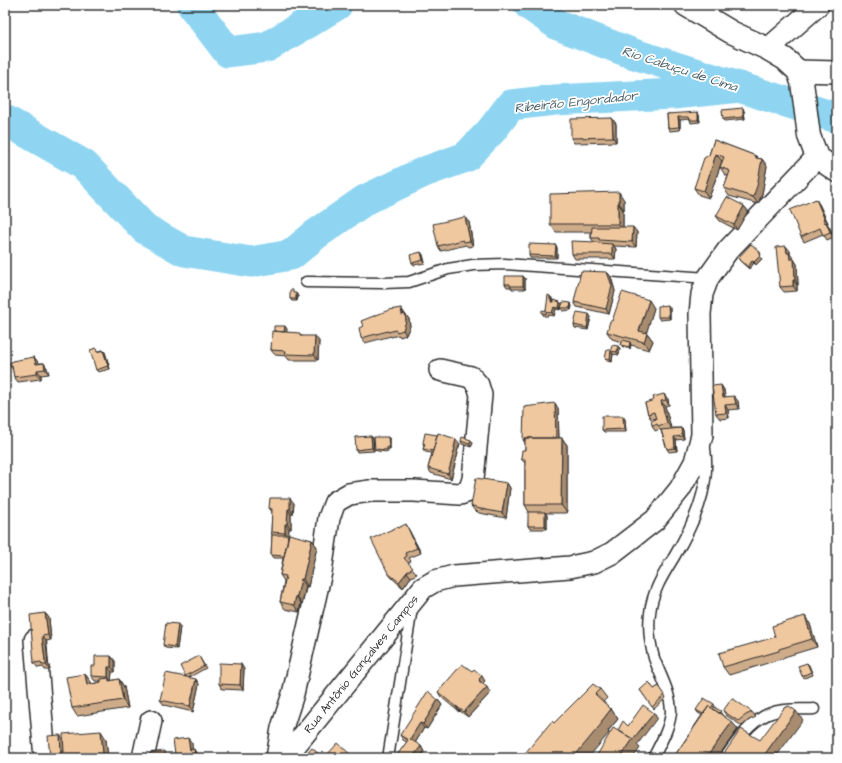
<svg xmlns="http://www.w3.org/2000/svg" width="842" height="763" font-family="'Architects Daughter',sans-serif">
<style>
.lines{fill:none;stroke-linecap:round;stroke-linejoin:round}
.river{stroke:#8fd5f1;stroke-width:31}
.service-casing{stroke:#2b2b2b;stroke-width:13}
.minor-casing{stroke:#2b2b2b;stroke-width:24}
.secondary-casing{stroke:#2b2b2b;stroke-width:25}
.service{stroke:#fff;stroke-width:10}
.minor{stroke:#fff;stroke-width:21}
.secondary{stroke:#fff;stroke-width:22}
.wall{fill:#ceac8a;stroke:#2b2b2b}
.shaded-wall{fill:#a88c70;stroke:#2b2b2b}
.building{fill:#f0c8a0;stroke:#2b2b2b}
.labels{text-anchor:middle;stroke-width:3.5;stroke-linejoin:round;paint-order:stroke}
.street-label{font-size:12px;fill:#2b2b2b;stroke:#fff}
.water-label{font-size:13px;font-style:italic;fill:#495e66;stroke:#fff}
</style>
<rect width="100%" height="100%" fill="#fff"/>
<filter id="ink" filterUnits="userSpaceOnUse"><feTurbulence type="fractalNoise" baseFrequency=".025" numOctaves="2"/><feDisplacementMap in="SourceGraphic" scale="8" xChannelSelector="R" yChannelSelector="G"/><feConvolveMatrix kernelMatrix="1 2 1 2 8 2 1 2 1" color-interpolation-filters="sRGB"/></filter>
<g filter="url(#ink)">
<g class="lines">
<path class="river" d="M 192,5 L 228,52 L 267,47 L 337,5
M 529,5 L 558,25 L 631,53 L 837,118
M 5,120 L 84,165 L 145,229 L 184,251 L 251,262 L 291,255 L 315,235 L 365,200 L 424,172 L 466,157 L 491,131 L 511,105 L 555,100 L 673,94 L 740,87"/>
<defs>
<path id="service" d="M 306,282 L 383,283 L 409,282 L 448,269 L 473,265 L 505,264 L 708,278
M 388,758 L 412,608
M 653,758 C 660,744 671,726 671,710 C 670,691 660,675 654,658 C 650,644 648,628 650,613 C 652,592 663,575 674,557 C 693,525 711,488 705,449
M 725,758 C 736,742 751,720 771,713 C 784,708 800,710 814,709"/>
<path id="minor" d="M 768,49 L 818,5
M 798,71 L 837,72
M 35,640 L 45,758
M 143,758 L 151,721
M 277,758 L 282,728 L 293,694 L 321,572 L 329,518 L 335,502 L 349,494 L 370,491 L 414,491 L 460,494 L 469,491 L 473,479 L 481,395 L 478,385 L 471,377 L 440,370
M 285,758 L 423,588 L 435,581 L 454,576 L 570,567 L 594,562 L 612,553 L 655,520 L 680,489 L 695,462 L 702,435 L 700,314 L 702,294 L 708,278 L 728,250 L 817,157"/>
<path id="secondary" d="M 686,5 L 731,32 L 768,49 L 785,59 L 798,71 L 802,82 L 809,136 L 817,157 L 837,171"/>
</defs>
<use href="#service" class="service-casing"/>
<use href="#minor" class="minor-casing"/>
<use href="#secondary" class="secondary-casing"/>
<use href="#service" class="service"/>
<use href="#minor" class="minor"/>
<use href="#secondary" class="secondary"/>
</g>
<path class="wall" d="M 743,108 L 744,111 L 745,119 L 725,121 L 723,119 Z
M 667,114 L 699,115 L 700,122 L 691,123 L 690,119 L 680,120 L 680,130 L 670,131 L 668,128 Z
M 612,118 L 616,124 L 616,142 L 574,143 L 571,138 Z
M 714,140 L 756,156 L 757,158 L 762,159 L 767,166 L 762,194 L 758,204 L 729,196 L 724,188 L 728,176 L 725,175 L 720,167 L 722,161 L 709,198 L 699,195 L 694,188 L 709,155 Z
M 624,200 L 624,210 L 623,210 L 623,227 L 637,232 L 636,247 L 614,246 L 616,249 L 615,259 L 575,259 L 572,254 L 594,242 L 591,238 L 591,232 L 556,232 L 550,224 Z
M 819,204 L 828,223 L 827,223 L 830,228 L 834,237 L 827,240 L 823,234 L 804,242 L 801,237 Z
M 744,206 L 748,211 L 737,230 L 720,221 L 716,216 Z
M 469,222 L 473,246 L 468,247 L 466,245 L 441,251 L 438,246 Z
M 556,245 L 557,248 L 557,258 L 530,258 L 529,255 Z
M 790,251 L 790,254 L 793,259 L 797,264 L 798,285 L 797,285 L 797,291 L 784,292 L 780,287 Z
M 421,252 L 423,255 L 425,263 L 414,265 L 412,263 Z
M 761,255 L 760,256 L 762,259 L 756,265 L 754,263 L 749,269 L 740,261 L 738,258 Z
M 607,272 L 611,277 L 615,291 L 609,314 L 577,307 L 574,302 Z
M 523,276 L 525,278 L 525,289 L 512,289 L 511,287 L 507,287 L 505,284 Z
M 298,296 L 297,301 L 292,301 L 290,299 Z
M 552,298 L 552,300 L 553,302 L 560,302 L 562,304 L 560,310 L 556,309 L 554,316 L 548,315 L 548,316 L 544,316 L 542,313 L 546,311 Z
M 572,306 L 571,310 L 563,311 L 561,308 Z
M 401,308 L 405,314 L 409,319 L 410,326 L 406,335 L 400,337 L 399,335 L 391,337 L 391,336 L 365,343 L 361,338 Z
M 654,308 L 646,333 L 647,333 L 653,341 L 649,350 L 631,345 L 630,349 L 623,347 L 621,345 L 622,342 L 612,339 L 607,332 L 612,321 Z
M 670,308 L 670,319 L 660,320 L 658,317 Z
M 591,317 L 588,330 L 575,328 L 574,325 Z
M 287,329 L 286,332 L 302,336 L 319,341 L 318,360 L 289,360 L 286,356 L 275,355 L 271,350 L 274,331 Z
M 618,346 L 620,348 L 619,355 L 613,354 L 612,362 L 607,361 L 605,358 L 611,350 Z
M 103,350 L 105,352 L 110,369 L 98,372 L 96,370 L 98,351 Z
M 34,357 L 38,363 L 44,363 L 47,368 L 49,374 L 41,375 L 41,379 L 18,382 L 14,377 L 13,370 L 10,366 Z
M 721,385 L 724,390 L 725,397 L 738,401 L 739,409 L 728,410 L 729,418 L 720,419 L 716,414 Z
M 668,399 L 669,405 L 665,406 L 671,428 L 681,428 L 683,430 L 684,439 L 676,440 L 677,451 L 669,452 L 667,449 L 661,431 L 660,429 L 655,431 L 652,425 L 656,419 L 656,418 L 651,419 L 648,414 L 645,403 Z
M 558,408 L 559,438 L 562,438 L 567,445 L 567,513 L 545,513 L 547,515 L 547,529 L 530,529 L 528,526 L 529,512 L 525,505 L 525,463 L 521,459 L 525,450 L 525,443 L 523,440 Z
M 625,419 L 626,432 L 604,432 L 602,430 Z
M 371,436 L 373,438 L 374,451 L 357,452 L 356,450 Z
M 390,439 L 390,449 L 388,449 L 388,452 L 377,451 L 375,449 Z
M 461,441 L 473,443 L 471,447 L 462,444 Z
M 423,443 L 460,444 L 457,452 L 458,453 L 451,479 L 431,473 L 428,468 L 432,453 L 425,452 L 423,449 L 424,446 Z
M 507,483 L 510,488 L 506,518 L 479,513 L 478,512 L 475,511 L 471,506 Z
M 294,503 L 293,514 L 291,514 L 291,529 L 289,529 L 288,536 L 312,540 L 317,547 L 308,587 L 306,586 L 302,604 L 301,603 L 299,612 L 285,609 L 280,602 L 284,581 L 280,575 L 283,558 L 273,558 L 271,555 L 272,535 L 271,532 L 272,512 L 269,508 Z
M 398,528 L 409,530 L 421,553 L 409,558 L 411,561 L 408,563 L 417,574 L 411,577 L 403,588 L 392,578 L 388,573 Z
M 45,613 L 49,618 L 51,640 L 46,641 L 48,664 L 49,666 L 50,670 L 45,670 L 43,667 L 38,668 L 34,663 Z
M 805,616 L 810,624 L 817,647 L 784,657 L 784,658 L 729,675 L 723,667 L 775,637 Z
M 180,627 L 177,649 L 165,648 L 163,645 Z
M 111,656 L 115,661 L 115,672 L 112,672 L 111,681 L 119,679 L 124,687 L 128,708 L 77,716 L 72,708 L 85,674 L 91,682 L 91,684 L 101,682 L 101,681 L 95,681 L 91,676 L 95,666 Z
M 200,658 L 206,668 L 188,678 L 199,684 L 193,712 L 164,705 L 160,700 L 186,677 L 185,676 Z
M 807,663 L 809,665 L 813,675 L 804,678 L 802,676 Z
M 244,669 L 243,690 L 222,689 L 219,684 Z
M 472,671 L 485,681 L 483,683 L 490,693 L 468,717 L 460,711 L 459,712 L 441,697 L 438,692 Z
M 659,686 L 666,698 L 654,709 L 640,690 L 654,689 Z
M 600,689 L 607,698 L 603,702 L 611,709 L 618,719 L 608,731 L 609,733 L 554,723 Z
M 438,700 L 442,705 L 427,729 L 424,728 L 415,743 L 421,746 L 424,752 L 419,758 L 395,758 L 407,742 L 403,740 L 400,735 Z
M 714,704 L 715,707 L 715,708 L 722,714 L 722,715 L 738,729 L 717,758 L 673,758 L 702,715 L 698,713 L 696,710 Z
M 723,711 L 752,712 L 756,717 L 749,720 L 742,726 L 727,716 Z
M 63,739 L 106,739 L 108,758 L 50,758 Z"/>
<path class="shaded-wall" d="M 743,108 L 744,111 L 745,119 L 743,117 Z
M 698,112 L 699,115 L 700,122 L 698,120 Z
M 678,117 L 680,120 L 680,130 L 679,127 Z
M 612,118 L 616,124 L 616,142 L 613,137 Z
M 716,154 L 722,161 L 709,198 L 704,191 Z
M 756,156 L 761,164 L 762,159 L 767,166 L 762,194 L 758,204 L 753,197 Z
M 619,192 L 624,200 L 624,210 L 619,203 Z
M 816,199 L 819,204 L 828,223 L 824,218 Z
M 618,203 L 623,210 L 623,231 L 618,224 Z
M 744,206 L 748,211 L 737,230 L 734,225 Z
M 465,217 L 469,222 L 473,246 L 470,241 Z
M 826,222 L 830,228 L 834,237 L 830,232 Z
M 633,227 L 637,232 L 636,247 L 632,242 Z
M 612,244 L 616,249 L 615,259 L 612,254 Z
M 556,245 L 557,248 L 557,258 L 555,256 Z
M 786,246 L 790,251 L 790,254 L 793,258 L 793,264 L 787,253 Z
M 421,252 L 423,255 L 425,263 L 423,260 Z
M 760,252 L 761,255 L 760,256 L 762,259 L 756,265 L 754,262 L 758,254 Z
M 794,259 L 797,264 L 798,285 L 795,280 Z
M 752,261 L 754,263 L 749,269 L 748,267 Z
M 607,272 L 611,277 L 615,291 L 609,314 L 606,309 Z
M 523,276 L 525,278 L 525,289 L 523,286 Z
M 793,280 L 797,285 L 797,291 L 793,286 Z
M 296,293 L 298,296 L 297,301 L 296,299 Z
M 550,296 L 552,298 L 552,300 L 553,302 L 553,304 L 550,300 Z
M 649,300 L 654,308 L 645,338 L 639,331 Z
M 560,302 L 562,304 L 560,310 L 559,308 Z
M 571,303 L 572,306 L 571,310 L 570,308 Z
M 668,305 L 670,308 L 670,319 L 669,317 Z
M 554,307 L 556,309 L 554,316 L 552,313 Z
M 401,308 L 404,314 L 406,320 L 402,315 Z
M 405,314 L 409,319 L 410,326 L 406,335 L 403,330 Z
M 589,314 L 591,317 L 588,330 L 587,328 Z
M 285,326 L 287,329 L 286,337 L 284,334 Z
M 647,333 L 653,341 L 649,350 L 644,342 Z
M 315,336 L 319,341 L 318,360 L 314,355 Z
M 630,342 L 631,345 L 630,349 L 629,347 Z
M 618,346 L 620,348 L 619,355 L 617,352 Z
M 103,350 L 105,352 L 110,369 L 108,366 Z
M 611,351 L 613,354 L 612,362 L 610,359 Z
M 34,357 L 38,362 L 40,369 L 36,364 Z
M 44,363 L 47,368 L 49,374 L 45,369 Z
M 37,370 L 41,375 L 41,379 L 37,374 Z
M 721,385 L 724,390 L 726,402 L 723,397 Z
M 664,394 L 668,399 L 669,405 L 666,400 Z
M 734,396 L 738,401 L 739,409 L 736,404 Z
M 661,401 L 665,406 L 671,428 L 667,423 Z
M 555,403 L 558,408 L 559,445 L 556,440 Z
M 725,405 L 728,410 L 729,418 L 726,413 Z
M 623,416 L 625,419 L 626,432 L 624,429 Z
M 681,428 L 683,430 L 684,439 L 682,436 Z
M 371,436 L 373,438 L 374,451 L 372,448 Z
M 388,437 L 390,439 L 390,449 L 389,447 Z
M 674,437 L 676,440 L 677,451 L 675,448 Z
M 562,438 L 567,445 L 567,513 L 561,505 Z
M 456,439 L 460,444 L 457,452 L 458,453 L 451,479 L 448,474 L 454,448 Z
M 471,440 L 473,443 L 471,447 L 469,444 Z
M 507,483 L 510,488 L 506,518 L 502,513 Z
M 290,498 L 294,503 L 293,514 L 290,509 Z
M 288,509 L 291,514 L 291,529 L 287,524 Z
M 545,512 L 547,515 L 547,529 L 545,526 Z
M 285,524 L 289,529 L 287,558 L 287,537 L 285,533 Z
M 406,524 L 409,530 L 421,553 L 417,548 Z
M 5,540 L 7,543 L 7,555 L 5,552 Z
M 312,540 L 317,547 L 308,587 L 303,579 Z
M 407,572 L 411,577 L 403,588 L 399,582 Z
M 301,579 L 306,586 L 302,604 L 297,596 Z
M 296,596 L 301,603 L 299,612 L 294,605 Z
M 45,613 L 49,618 L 51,640 L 48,635 Z
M 805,616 L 810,624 L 817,647 L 812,639 Z
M 178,624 L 180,627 L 177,649 L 175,647 Z
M 42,636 L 46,641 L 48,664 L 49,666 L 50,670 L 46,665 L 45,661 Z
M 111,656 L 115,661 L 115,672 L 111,667 Z
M 241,664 L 244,669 L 243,690 L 240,685 Z
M 108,667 L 112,672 L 111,682 L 108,677 Z
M 85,674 L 91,682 L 92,692 L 87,685 Z
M 482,676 L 485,681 L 483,683 L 484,685 L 479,681 L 479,679 Z
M 119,679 L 124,687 L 128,708 L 123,700 Z
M 196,679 L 199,684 L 193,712 L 190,706 Z
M 487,687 L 490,693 L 468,717 L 464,712 Z
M 438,700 L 442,705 L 427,729 L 423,724 Z
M 456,706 L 460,711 L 459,712 L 456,707 Z
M 611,709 L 618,719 L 608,731 L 609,733 L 588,758 L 573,758 Z
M 796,711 L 803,720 L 775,758 L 762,758 Z
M 654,713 L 657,718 L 637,745 L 640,748 L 633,758 L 620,758 L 633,739 Z
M 732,722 L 738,729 L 717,758 L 706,758 Z
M 420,723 L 424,728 L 414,745 L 410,739 Z
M 101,731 L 106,739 L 108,758 L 105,758 L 103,754 Z
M 60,735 L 66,742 L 67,758 L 61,753 Z
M 188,738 L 192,743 L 193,755 L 190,750 Z
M 421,746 L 424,752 L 419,758 L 412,758 Z
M 194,749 L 197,754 L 198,758 L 195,758 Z
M 319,754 L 321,757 L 320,758 L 316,758 Z"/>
<path class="building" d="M 743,108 L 743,117 L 723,119 L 722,110 Z
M 698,112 L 698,120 L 690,120 L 689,117 L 678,117 L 679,127 L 668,128 L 667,114 Z
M 612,118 L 613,137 L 571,138 L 571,119 Z
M 714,140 L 756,156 L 756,158 L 762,159 L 757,186 L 753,197 L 724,188 L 730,171 L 720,167 L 724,157 L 716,154 L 704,191 L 694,188 L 704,158 L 709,155 Z
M 619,192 L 619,203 L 618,203 L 618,224 L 550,224 L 550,194 Z
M 727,197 L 744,206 L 734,225 L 716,216 Z
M 816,199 L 824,218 L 823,219 L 825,223 L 826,222 L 830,232 L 823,235 L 820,228 L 801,237 L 790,210 Z
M 465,217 L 470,241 L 464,242 L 463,240 L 438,246 L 433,224 Z
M 592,227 L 633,227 L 632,242 L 599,240 L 599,238 L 591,238 Z
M 571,241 L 598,242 L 598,243 L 612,244 L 612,254 L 572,254 Z
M 529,244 L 556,245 L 555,256 L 529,255 Z
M 751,244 L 760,252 L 758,254 L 760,256 L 754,262 L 752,261 L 748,267 L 738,258 Z
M 786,246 L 787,253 L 789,253 L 790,259 L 794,259 L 795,280 L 793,280 L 793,286 L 780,287 L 776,247 Z
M 421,252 L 423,260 L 412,263 L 410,255 Z
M 581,271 L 607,272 L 612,286 L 606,309 L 574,302 Z
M 505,276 L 523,276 L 523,286 L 510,286 L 510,284 L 505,284 Z
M 290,290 L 293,290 L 293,293 L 296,293 L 296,299 L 290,299 Z
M 622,292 L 649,300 L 639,331 L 647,333 L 644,342 L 607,332 L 610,321 L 612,321 Z
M 548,295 L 550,296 L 550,300 L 552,300 L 551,302 L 554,302 L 554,300 L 560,302 L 559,308 L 554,307 L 552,313 L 546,312 L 546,314 L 542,313 L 542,310 L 546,311 Z
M 563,302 L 571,303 L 570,308 L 561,308 Z
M 668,305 L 669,317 L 658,317 L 658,306 Z
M 401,308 L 402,315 L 405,314 L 406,321 L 403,330 L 397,332 L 396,330 L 388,332 L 388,331 L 361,338 L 359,328 L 363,326 L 361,321 L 389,310 Z
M 577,312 L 589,314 L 587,328 L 574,325 Z
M 274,326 L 285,326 L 284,332 L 274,331 Z
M 272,331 L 300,333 L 300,336 L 315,336 L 314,355 L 285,354 L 286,351 L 271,350 Z
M 623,340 L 630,342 L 629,347 L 621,345 Z
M 612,345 L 618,346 L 617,352 L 611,351 L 610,359 L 605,358 L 607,350 L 611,350 Z
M 96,348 L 97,352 L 103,350 L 108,366 L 96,370 L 90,350 Z
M 34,357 L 36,364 L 44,363 L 45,369 L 37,370 L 37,374 L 14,377 L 12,366 L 10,366 L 10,362 L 12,362 L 12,361 Z
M 721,385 L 723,397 L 734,396 L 736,404 L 725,405 L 726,413 L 716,414 L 712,386 Z
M 664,394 L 666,400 L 661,401 L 667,423 L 658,426 L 657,424 L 652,425 L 651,421 L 656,419 L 654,412 L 648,414 L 645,403 L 654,400 L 653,397 Z
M 555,403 L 556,438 L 525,438 L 525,440 L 523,440 L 524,407 Z
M 602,416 L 623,416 L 624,429 L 602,430 Z
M 681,428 L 682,436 L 674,437 L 675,448 L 667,449 L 661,430 Z
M 425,433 L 437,435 L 433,451 L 423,449 L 425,444 L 423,443 Z
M 438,433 L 456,439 L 454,448 L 455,448 L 448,474 L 428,468 Z
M 371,436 L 372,448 L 356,450 L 355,437 Z
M 374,437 L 388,437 L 389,447 L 387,447 L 387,450 L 375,449 Z
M 462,437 L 471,440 L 469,444 L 461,441 Z
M 525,438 L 562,438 L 561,505 L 525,505 L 525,459 L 521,459 L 522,450 L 525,450 Z
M 476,478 L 507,483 L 502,513 L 476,508 L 476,507 L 471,506 Z
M 270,498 L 290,498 L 290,509 L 288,509 L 287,524 L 285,524 L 285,533 L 271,532 L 272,509 L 269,508 Z
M 528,512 L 545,512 L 545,526 L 528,526 Z
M 406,524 L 417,548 L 405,553 L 407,556 L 404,558 L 413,568 L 407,572 L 399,582 L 388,573 L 371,539 L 397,527 L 398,528 Z
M 289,534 L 312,540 L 303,579 L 301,579 L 297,596 L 296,596 L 294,605 L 280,602 L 286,576 L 280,575 Z
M 272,535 L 288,535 L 287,543 L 284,556 L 271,555 Z
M 45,613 L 48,635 L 42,636 L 45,661 L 46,661 L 46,665 L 42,665 L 41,662 L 34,663 L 30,615 Z
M 805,616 L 812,639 L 779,649 L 779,651 L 723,667 L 719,653 L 775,637 L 772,626 Z
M 166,623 L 178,624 L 175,647 L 163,645 Z
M 95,656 L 111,656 L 111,667 L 108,667 L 108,677 L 91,676 L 91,666 L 95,666 Z
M 199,656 L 204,666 L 185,676 L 180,666 Z
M 219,663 L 241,664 L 240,685 L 219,684 Z
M 807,663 L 811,672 L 802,676 L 798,666 Z
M 462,664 L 472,671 L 474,669 L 482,676 L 479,679 L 480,680 L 479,681 L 487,687 L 464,712 L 456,706 L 456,707 L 438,692 Z
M 166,673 L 196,679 L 190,706 L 160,700 Z
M 85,674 L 87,685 L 101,682 L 101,679 L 109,678 L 109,681 L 119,679 L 123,700 L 72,708 L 66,677 Z
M 649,682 L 654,689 L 659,686 L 665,695 L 652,707 L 640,690 Z
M 593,684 L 600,689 L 595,694 L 611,709 L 601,722 L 602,723 L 573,758 L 521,758 L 552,721 L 554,723 Z
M 428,691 L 438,700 L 423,724 L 420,723 L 410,739 L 421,746 L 412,758 L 395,758 L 408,740 L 400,735 Z
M 704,698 L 714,704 L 712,706 L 721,711 L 719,713 L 709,706 L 703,714 L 696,710 Z
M 732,698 L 752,712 L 746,715 L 738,721 L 723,711 Z
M 643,705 L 654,713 L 633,739 L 618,730 L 623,721 L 628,726 Z
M 709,706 L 732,722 L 706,758 L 673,758 Z
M 789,706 L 796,711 L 762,758 L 721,758 L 741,729 L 760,740 L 784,708 Z
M 613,728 L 633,739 L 620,758 L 598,758 L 596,757 Z
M 101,731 L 103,754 L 82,756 L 82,758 L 50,758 L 48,736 L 60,735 L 61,753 L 64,752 L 63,734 Z
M 188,738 L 190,750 L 194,749 L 195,758 L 150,758 L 150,753 L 164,751 L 165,755 L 175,754 L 173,740 Z
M 338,743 L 353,757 L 355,754 L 359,758 L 324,758 Z
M 312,748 L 319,754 L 316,758 L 303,758 Z"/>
</g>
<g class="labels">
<g class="street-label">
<text transform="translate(361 664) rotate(-51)" y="4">Rua Antônio Gonçalves Campos</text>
</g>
<g class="water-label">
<text transform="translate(680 68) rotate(18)" y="5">Rio Cabuçu de Cima</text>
<text transform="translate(576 101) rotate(-6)" y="5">Ribeirão Engordador</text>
</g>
</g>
<rect width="842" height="763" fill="none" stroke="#fff" stroke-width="20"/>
<rect x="10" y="10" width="822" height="743" fill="none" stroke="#2b2b2b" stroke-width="1.5" filter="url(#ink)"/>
</svg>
